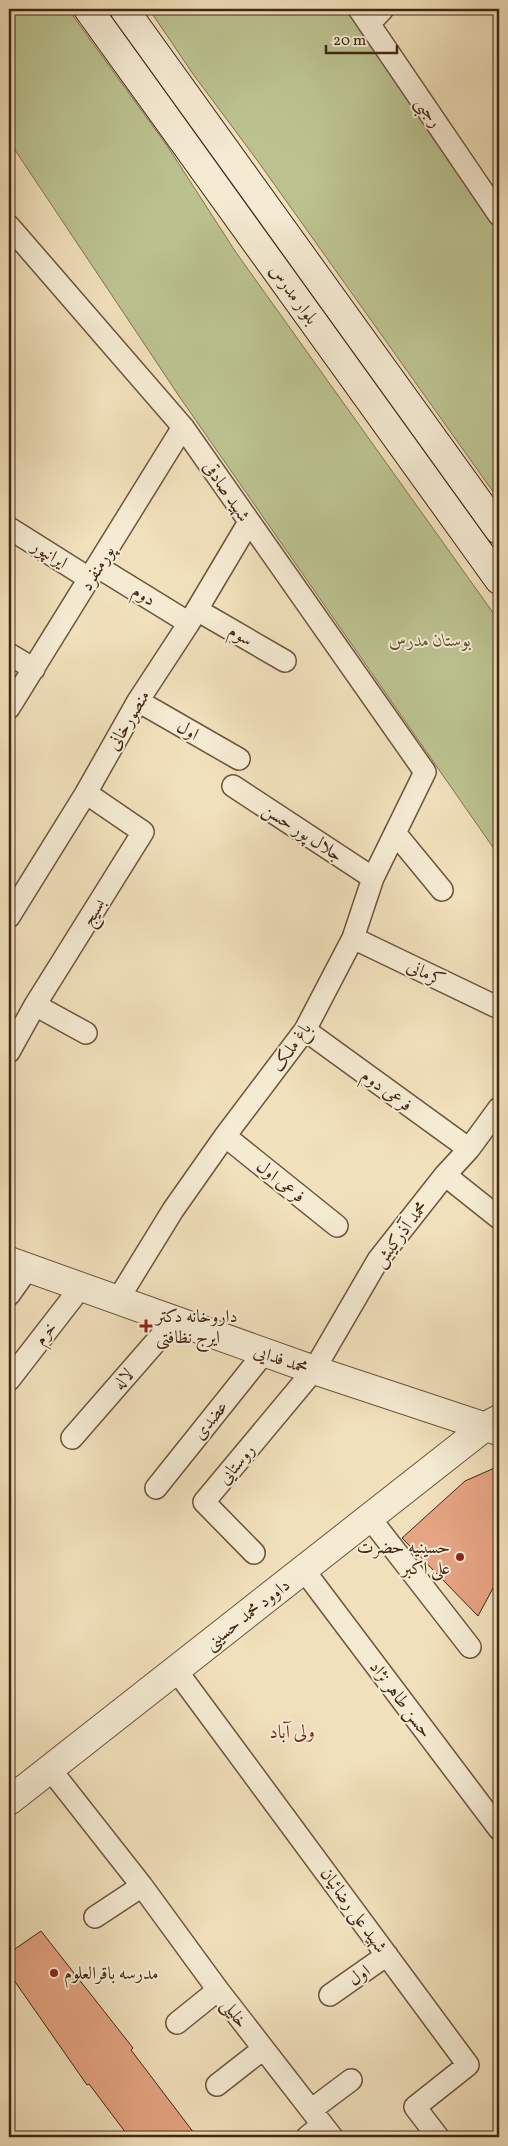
<svg xmlns="http://www.w3.org/2000/svg" width="508" height="2146" font-family="Vollkorn,Amiri,serif">
<style>
.green{fill:#bbc290;stroke:#7e7451}
.building{fill:#e5a483;stroke:#422612}
.lines{fill:none;stroke-linecap:round;stroke-linejoin:round}
.minor-casing{stroke:#6e543c;stroke-width:24}
.tertiary-casing{stroke:#6e543c;stroke-width:30}
.secondary-casing{stroke:#422612;stroke-width:30}
.minor{stroke:#f5ebd3;stroke-width:21}
.tertiary{stroke:#f5ebd3;stroke-width:28}
.secondary{stroke:#f5ebd3;stroke-width:28}
.poi-dot{fill:#8f2418;stroke:#f5ebd3;stroke-width:2}
.labels{text-anchor:middle;stroke-width:4;stroke-linejoin:round;paint-order:stroke}
.street-label{font-size:18px;fill:#422612;stroke:#f5ebd3}
.park-label{font-size:18px;font-style:italic;fill:#604d32;stroke:#f5ebd3}
.poi-label{font-size:18px;fill:#422612;stroke:#f5ebd3;text-anchor:start}
.neighbourhood-label{font-size:19px;fill:#7a1f14;stroke:#f5ebd3}
</style>
<rect width="100%" height="100%" fill="#f0e0bb"/>
<filter id="stains"><feTurbulence type="fractalNoise" baseFrequency=".004" numOctaves="4"/><feColorMatrix values="0 0 0 0 .2 0 0 0 0 .09 0 0 0 0 .02 0 0 0 .5 -.17"/></filter>
<radialGradient id="worn" r=".72"><stop offset=".6" stop-color="#630" stop-opacity="0"/><stop offset="1" stop-color="#630" stop-opacity=".3"/></radialGradient>
<path class="green" d="M 9,9 L 68,9 L 168,147 L 235,251 L 499,621 L 499,856 L 181,399 L 9,141 Z
M 149,9 L 348,9 L 410,102 L 499,228 L 499,500 L 257,160 L 193,74 Z"/>
<path class="building" d="M 499,1466 L 499,1577 L 478,1616 L 402,1538 L 465,1481 Z
M 41,1931 L 133,2048 L 131,2050 L 197,2137 L 129,2137 L 89,2084 L 87,2085 L 9,1973 L 9,1953 Z"/>
<g class="lines">
<defs>
<path id="minor" d="M 359,9 L 499,215
M 369,24 L 383,9
M 9,226 L 183,427 L 425,772 L 373,878 L 353,938 L 305,1030 L 225,1136 L 173,1210 L 117,1301
M 9,528 L 90,579
M 98,567 L 189,623
M 197,610 L 285,661
M 9,654 L 34,669
M 138,701 L 239,759
M 9,708 L 183,427
M 233,786 L 373,878
M 395,833 L 442,890
M 9,917 L 86,793 L 138,701 L 189,623 L 249,522
M 353,938 L 499,1008
M 35,1005 L 86,1033
M 305,1030 L 469,1149
M 9,1052 L 35,1005 L 143,832 L 86,793
M 225,1136 L 337,1226
M 445,1175 L 499,1218
M 9,1295 L 29,1267
M 9,1380 L 81,1287
M 72,1438 L 174,1321
M 156,1488 L 264,1353
M 369,1517 L 470,1647
M 254,1553 L 204,1502 L 314,1370 L 378,1260 L 445,1175 L 469,1149 L 499,1108
M 303,1569 L 499,1829
M 176,1670 L 468,2065 L 415,2107 L 438,2137
M 50,1769 L 142,1886 L 218,1990 L 332,2137
M 95,1917 L 142,1886
M 330,1995 L 387,1955
M 177,2023 L 218,1990
M 217,2085 L 263,2049
M 311,2110 L 351,2080
M 307,2137 L 322,2125"/>
<path id="tertiary" d="M 9,1261 L 314,1370 L 498,1431
M 9,1801 L 486,1426 L 499,1419"/>
<path id="secondary" d="M 88,9 L 499,580
M 124,9 L 499,530"/>
</defs>
<use href="#minor" class="minor-casing"/>
<use href="#tertiary" class="tertiary-casing"/>
<use href="#secondary" class="secondary-casing"/>
<use href="#minor" class="minor"/>
<use href="#tertiary" class="tertiary"/>
<use href="#secondary" class="secondary"/>
</g>
<g class="poi-dot">
<path d="M143.5 1318.5h5v5h5v5h-5v5h-5v-5h-5v-5h5z"/>
<circle cx="460" cy="1557" r="5"/>
<circle cx="54" cy="1973" r="5"/>
</g>
<g class="labels">
<g class="street-label">
<text transform="translate(429 112) rotate(56)" y="6">رجبی</text>
<text transform="translate(294 294) rotate(54)" y="6">بلوار مدرس</text>
<text transform="translate(227 491) rotate(56)" y="6">شهید صادقی</text>
<text transform="translate(50 554) rotate(32)" y="6">ایرانپور</text>
<text transform="translate(97 568) rotate(-59)" y="6">پورمنفرد</text>
<text transform="translate(144 595) rotate(32)" y="6">دوم</text>
<text transform="translate(241 635) rotate(30)" y="6">سوم</text>
<text transform="translate(128 720) rotate(-59)" y="6">منصورخانی</text>
<text transform="translate(188 730) rotate(30)" y="6">اول</text>
<text transform="translate(303 832) rotate(33)" y="6">جلال پور حسن</text>
<text transform="translate(93 912) rotate(-58)" y="6">بسیج</text>
<text transform="translate(426 973) rotate(26)" y="6">کرمانی</text>
<text transform="translate(291 1047) rotate(-55)" y="6">باغ ملک</text>
<text transform="translate(387 1090) rotate(36)" y="6">فرعی دوم</text>
<text transform="translate(281 1181) rotate(39)" y="6">فرعی اول</text>
<text transform="translate(400 1234) rotate(-53)" y="6">محمد آذرکیش</text>
<text transform="translate(45 1333) rotate(-52)" y="6">خرم</text>
<text transform="translate(281 1359) rotate(19)" y="6">محمد فدایی</text>
<text transform="translate(123 1379) rotate(-49)" y="6">لاله</text>
<text transform="translate(210 1420) rotate(-51)" y="6">عضدی</text>
<text transform="translate(236 1464) rotate(-50)" y="6">روستایی</text>
<text transform="translate(247 1614) rotate(-38)" y="6">داوود محمد حسینی</text>
<text transform="translate(401 1699) rotate(53)" y="6">حسن طاهر نژاد</text>
<text transform="translate(354 1910) rotate(54)" y="6">شهید علی رضائیان</text>
<text transform="translate(359 1975) rotate(-35)" y="6">اول</text>
<text transform="translate(235 2013) rotate(53)" y="6">خلیلی</text>
</g>
<g class="park-label">
<text x="430" y="646">بوستان مدرس</text>
</g>
<g class="poi-label">
<text x="156" y="1322">داروخانه دکتر<tspan x="156" dy="21">ایرج نظافتی</tspan></text>
<text x="450" y="1553" text-anchor="end">حسینیه حضرت<tspan x="450" dy="21">علی اکبر</tspan></text>
<text x="64" y="1979">مدرسه باقرالعلوم</text>
</g>
<g class="neighbourhood-label">
<text x="292" y="1738">ولی آباد</text>
</g>
</g>
<rect width="508" height="2146" fill="none" stroke="#f0e0bb" stroke-width="30"/>
<rect x="10" y="10" width="488" height="2126" fill="none" stroke="#422612" stroke-width="2.5"/>
<rect x="15" y="15" width="478" height="2116" fill="none" stroke="#422612"/>
<path d="M326 45v8h71v-8" fill="none" stroke="#422612" stroke-width="2.5"/>
<text x="333" y="45" font-size="15" fill="#422612" stroke="#f5ebd3" stroke-width="4" paint-order="stroke">20 m</text>
<rect width="100%" height="100%" filter="url(#stains)"/>
<rect width="100%" height="100%" fill="url(#worn)"/>
</svg>
